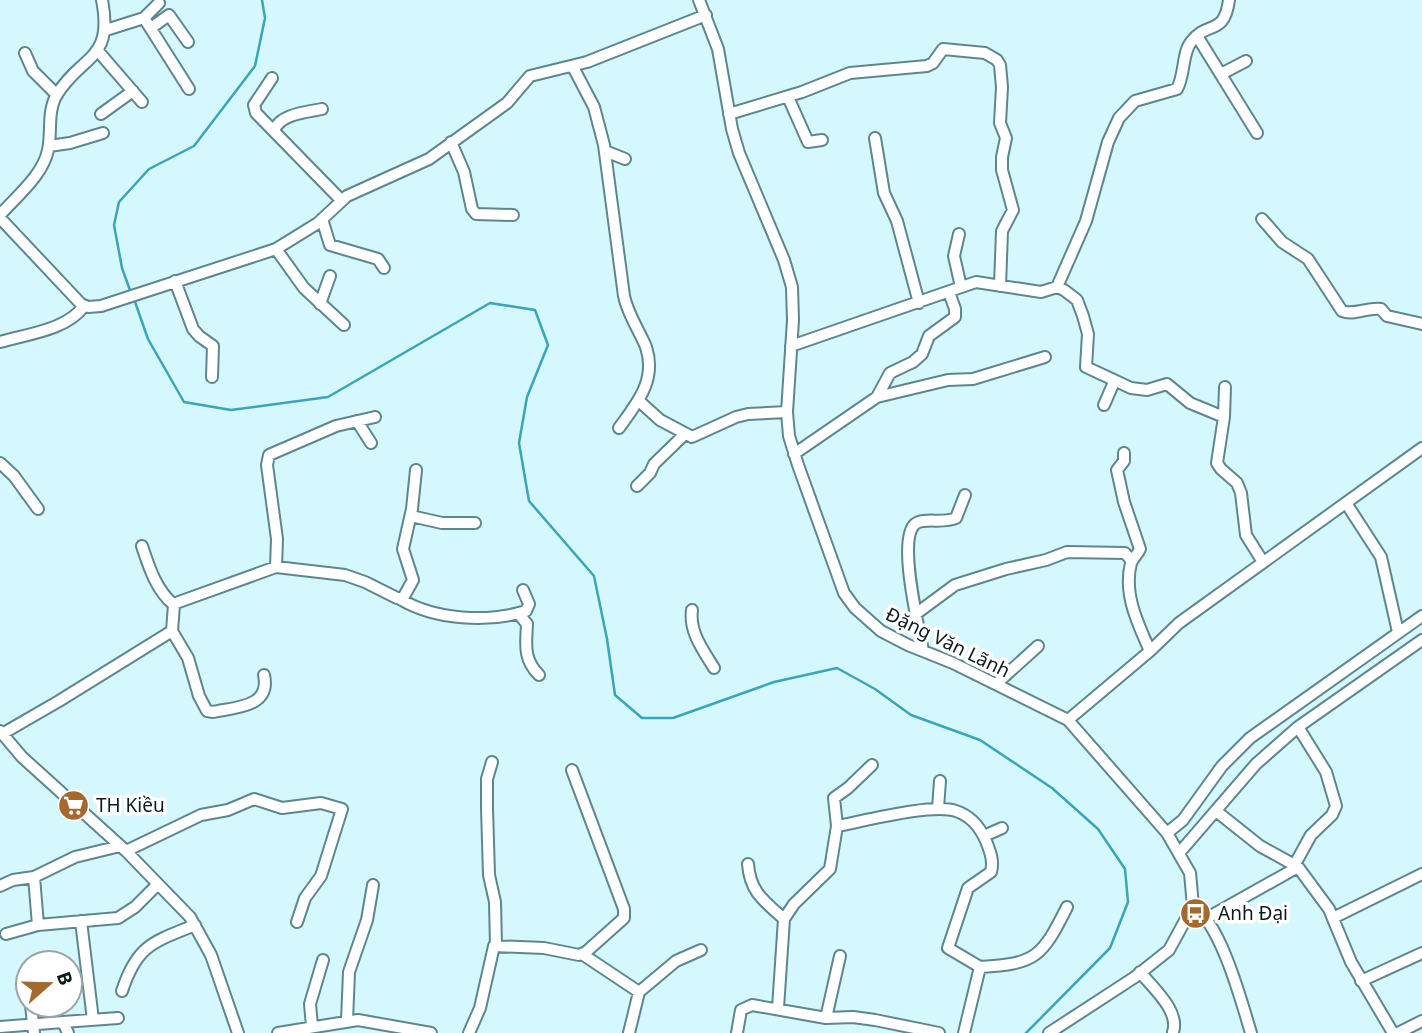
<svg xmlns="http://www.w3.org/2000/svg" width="1422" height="1033" font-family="'Noto Sans',sans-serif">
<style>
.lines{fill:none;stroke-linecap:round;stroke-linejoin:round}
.stream{stroke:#39a5b7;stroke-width:2.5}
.minor-casing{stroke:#5e868e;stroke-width:14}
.minor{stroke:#fff;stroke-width:10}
.labels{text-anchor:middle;stroke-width:7;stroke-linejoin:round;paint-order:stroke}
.street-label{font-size:19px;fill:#0b1b1e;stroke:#fff}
.poi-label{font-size:19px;fill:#0b1b1e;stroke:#fff;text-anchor:start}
</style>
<rect width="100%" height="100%" fill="#d5f7fe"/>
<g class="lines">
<path class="stream" d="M 131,293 L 122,268 L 114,225 L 119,202 L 149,169 L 194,146 L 255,66 L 265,18 L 262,0
M 134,299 L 148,339 L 184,402 L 231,410 L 328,397 L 490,303 L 535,310 L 548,345 L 527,397 L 519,443 L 529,501 L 594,576 L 607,639 L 615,695 L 642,718 L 673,718 L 774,682 L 837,668 L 875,689 L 911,715 L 980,740 L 1052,788 L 1098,829 L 1125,869 L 1128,902 L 1110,948 L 1026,1033"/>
<defs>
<path id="minor" d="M 699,0 L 718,49 L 732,129 L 739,153 L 784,260 L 792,287 L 793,320 L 787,412 L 789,436 L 798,465 L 844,593 L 855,608 L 881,631 L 908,645 L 953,663 L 1068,720 L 1167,833 L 1190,873 L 1193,906 L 1169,950 L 1135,977 L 1049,1033
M 144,18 L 189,89
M 151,28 L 169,15 L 188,42
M 106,30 L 144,18 L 159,3
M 1197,36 L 1257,133
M 98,51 L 142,102
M 25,53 L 33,71 L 57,95
M 573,67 L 594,107 L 604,145 L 624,296 C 628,315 639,330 646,347 C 657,380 637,403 619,428
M 1221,74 L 1246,61
M 272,78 L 254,105 L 256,113 L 341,200
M 788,97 L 808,142 L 822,140
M 101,114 L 133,91
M 729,114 L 802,92 L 850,73 L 927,66 L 933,63 L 943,49 L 985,53 L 997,60 L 1000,65 L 1002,87 L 1000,123 L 1006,138 L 1002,157 L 1002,170 L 1013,210 L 1002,231 L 1000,286
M 274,131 C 279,114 307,112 322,109
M 875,138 L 884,193 L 897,221 L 919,303
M 451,142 L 464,172 L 472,209 L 476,214 L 513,215
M 49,146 L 70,143 L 103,133
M 605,151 L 625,159
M 0,215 C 17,196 43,175 48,150 C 52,132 47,113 56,96 C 81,54 114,62 102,0
M 0,218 L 81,304 L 88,307 L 101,306 L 276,249 L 318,223 L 347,196 L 429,159 L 507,103 L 530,76 L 587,62 L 706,15
M 322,219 L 330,245 L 378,259 L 384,268
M 1262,219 L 1282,242 L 1308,259 L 1342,311 C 1354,316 1367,307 1381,309 L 1387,316 L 1422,324
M 959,234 L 954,256 L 961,287
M 276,249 L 304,288 L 344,325
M 175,281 L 193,329 L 199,336 L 213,346 L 212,377
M 1057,287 L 1086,221 L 1108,142 L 1119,118 L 1135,101 L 1177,89 C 1185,75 1182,53 1191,42 C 1207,20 1224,37 1229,0
M 320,304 L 330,276
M 0,342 C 27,334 67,330 84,306
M 791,346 L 976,282 L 1041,292 L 1057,287 L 1064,290 L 1077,300 L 1083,316 L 1088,334 L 1086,367 L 1131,388 L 1147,390 L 1167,384 L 1190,403 L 1224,417 L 1217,463 L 1221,469 L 1237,483 L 1241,493 L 1246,535 L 1263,562
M 877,397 L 890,373 L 913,362 L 922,354 L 929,336 L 955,317 L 955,309 L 949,292
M 639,401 L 660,420 L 692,437 L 736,417 L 748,414 L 787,412
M 1104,405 L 1114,382
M 1224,417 L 1225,387
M 357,421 L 371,443
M 1124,453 L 1124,461 L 1117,470 L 1124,502 L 1140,549 C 1138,554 1133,558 1131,563 C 1123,594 1138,624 1150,651
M 794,454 L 877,397 L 948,380 L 973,379 L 1045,357
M 0,463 L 14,476 L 38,509
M 637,486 L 650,473 L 654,464 L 685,434
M 1346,503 L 1381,557 L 1398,632
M 411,516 L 442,523 L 475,523
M 142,546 C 149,567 156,590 174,605
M 276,567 L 277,539 L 267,465 L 269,455 L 336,426 L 375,417
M 400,599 C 435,620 488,623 526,611 L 529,604 L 523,590
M 692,610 C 689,632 703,650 714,668
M 518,613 L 527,624 C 526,644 523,659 539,675
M 917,613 L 955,585 L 1006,569 L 1046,560 L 1067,552 L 1125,553 L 1131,560
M 172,631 L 188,658 L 199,696 L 207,711 L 213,712 C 237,707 271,707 264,675
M 923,651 C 919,627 897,540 915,524 C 924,517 943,524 956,518 L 965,495
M 996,684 L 1038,646
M 1068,720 L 1150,651 L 1179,623 L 1422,448
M 0,731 L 22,757 L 126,851 L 190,917 L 211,955 L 238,1033
M 2,734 L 59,701 L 172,631 L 174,605 L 176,603 L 276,567 L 345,575 L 365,582 L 397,598 L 403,598 L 413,580 L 403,549 L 412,509 L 416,470
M 492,762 L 487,779 L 487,808 L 489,875 L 495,902 L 496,946
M 938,808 L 940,781
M 1216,811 L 1260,846 L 1298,867 L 1329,909 L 1351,962 L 1393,1033
M 837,826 C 864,821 933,803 956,811 C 971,816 980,827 986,841 C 990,851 994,861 991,872 L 968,888 L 948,948 L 980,967 L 964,1033
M 1167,833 L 1183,820 L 1222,766 L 1250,738 L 1422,616
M 984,836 L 1002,828
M 126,851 L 201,815 L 228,810 L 254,799 L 282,808 L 321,803 L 342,809 L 321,876 L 305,898 L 297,922
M 1180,852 L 1256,764 L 1298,727 L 1422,640
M 748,864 C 750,892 764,901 784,919
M 1295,864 L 1311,835 L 1332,815 L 1336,806 L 1326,772 L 1298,727
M 34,877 L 38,925 L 118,918 L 135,907 L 158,884
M 0,886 L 13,880 L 34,877 L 75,857 L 120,846
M 1193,906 C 1221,924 1241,1000 1251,1033
M 1207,918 L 1298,867
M 1333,918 L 1422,874
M 81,921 L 93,1020
M 6,934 L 38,925
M 582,954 L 639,992 L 629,1033
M 980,967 C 1036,964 1042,957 1067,907
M 1140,972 C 1153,988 1180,1011 1173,1032
M 1361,981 L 1422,953
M 122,991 C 137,945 153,942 195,925
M 639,992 L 676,961 L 701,950
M 31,1005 L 34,1033
M 778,1008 L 784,919 L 794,904 L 830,869 L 837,826 L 834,798 L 848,788 L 872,765
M 826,1018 L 840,956
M 347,1021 L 349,972 L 367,920 L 373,885
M 63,1022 L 118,1018
M 312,1026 L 310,1004 L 323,960
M 0,1027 L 63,1022 L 68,1033
M 278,1033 L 358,1020 L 431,1033
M 469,1033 L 480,1008 L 494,946 L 544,948 L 579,955 L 586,952 L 624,918 L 624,909 L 572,770
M 737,1033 L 741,1010 L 752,1005 L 826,1018 L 853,1017 L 875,1020 L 939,1033
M 1398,1033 L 1422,1021"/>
</defs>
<use href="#minor" class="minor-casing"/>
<use href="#minor" class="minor"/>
</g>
<defs>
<symbol id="supermarket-disc" viewBox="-11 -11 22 22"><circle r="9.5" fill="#a5682d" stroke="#fff"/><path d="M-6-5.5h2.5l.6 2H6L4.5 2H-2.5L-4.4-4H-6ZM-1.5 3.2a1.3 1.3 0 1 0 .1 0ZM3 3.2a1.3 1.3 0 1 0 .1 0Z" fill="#fff"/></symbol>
<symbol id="bus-disc" viewBox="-11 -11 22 22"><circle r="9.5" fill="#a5682d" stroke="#fff"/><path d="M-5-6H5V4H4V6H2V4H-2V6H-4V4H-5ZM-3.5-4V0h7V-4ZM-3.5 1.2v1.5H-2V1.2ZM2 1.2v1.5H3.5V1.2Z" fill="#fff"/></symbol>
</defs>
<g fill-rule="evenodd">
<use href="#supermarket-disc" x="56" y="788" width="35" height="35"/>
<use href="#bus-disc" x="1178" y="896" width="35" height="35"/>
</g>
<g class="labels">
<g class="street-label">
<text transform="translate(948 642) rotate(26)" y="7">Đặng Văn Lãnh</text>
</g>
<g class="poi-label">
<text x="96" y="812">TH Kiều</text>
<text x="1218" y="920">Anh Đại</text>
</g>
</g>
<g transform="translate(49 984) rotate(70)"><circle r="33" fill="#ffffff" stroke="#9da4a5" stroke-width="2"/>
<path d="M0-5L12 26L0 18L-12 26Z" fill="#a5682d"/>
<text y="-10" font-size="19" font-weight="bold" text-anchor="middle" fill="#0b1b1e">B</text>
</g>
</svg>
